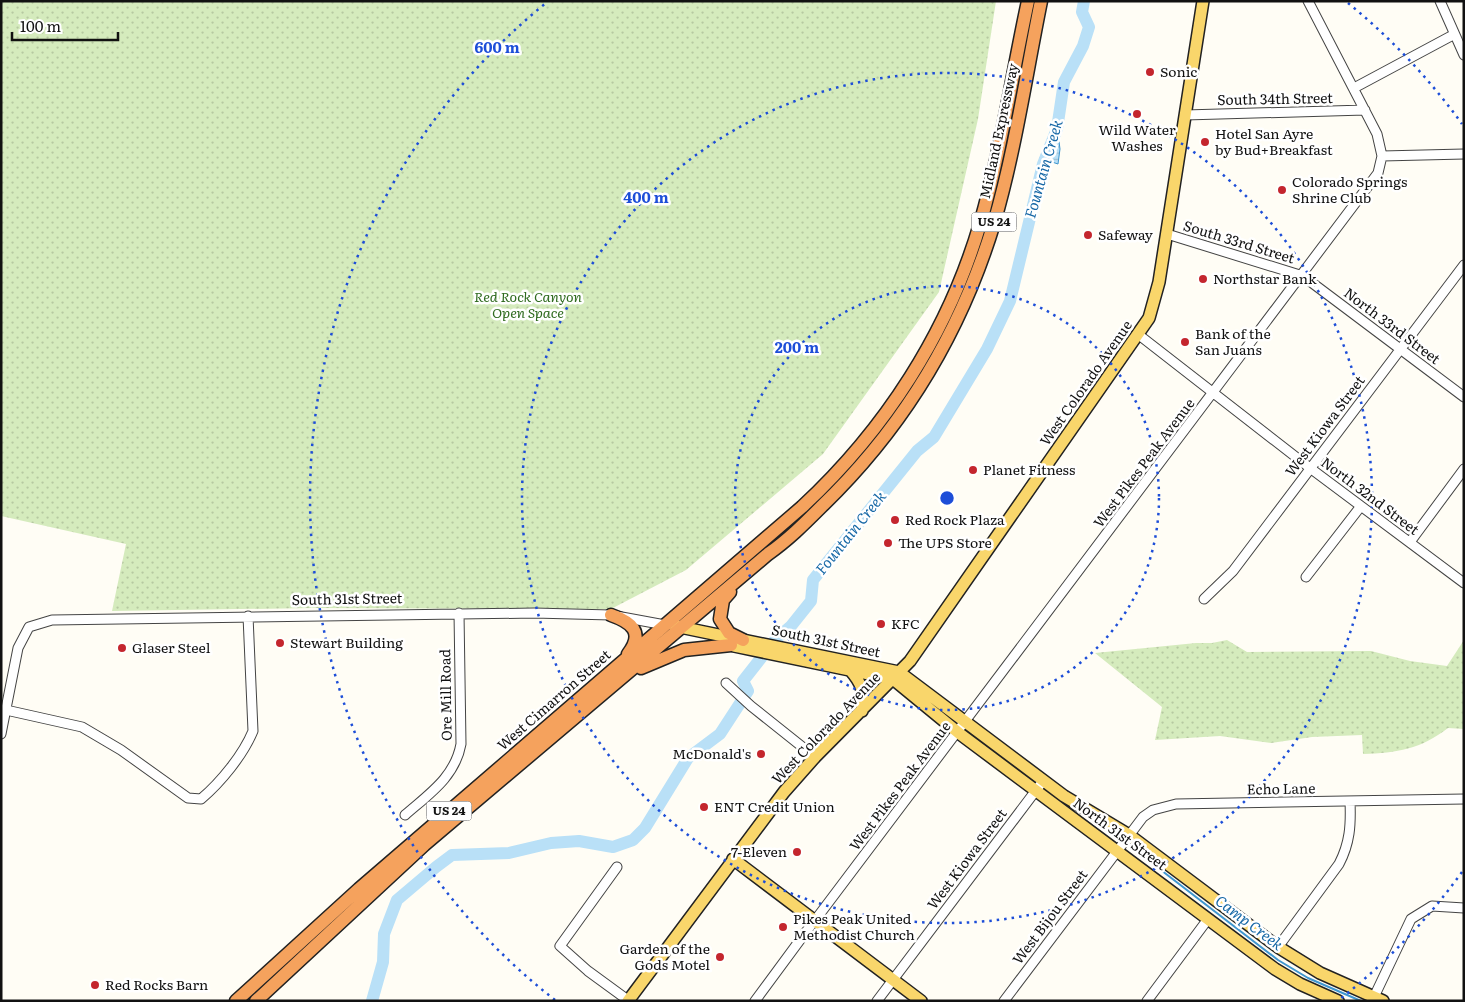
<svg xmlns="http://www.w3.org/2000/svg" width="1465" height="1002" font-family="Literata,serif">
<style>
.grass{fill:url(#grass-dots)}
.water{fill:url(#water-rules);stroke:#3f96cf}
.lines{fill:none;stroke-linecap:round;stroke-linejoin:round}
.stream{stroke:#3f96cf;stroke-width:2}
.river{stroke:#b9e0f7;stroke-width:12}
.minor-casing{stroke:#444;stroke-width:11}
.major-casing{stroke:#222;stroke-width:14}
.highway-casing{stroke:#222;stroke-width:15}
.minor{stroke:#fff;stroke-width:9}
.major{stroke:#f9d66b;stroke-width:11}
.highway{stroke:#f5a25d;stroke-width:12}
.ring{fill:none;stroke:#1d4ed8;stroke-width:2.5;stroke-dasharray:2.5 5}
.poi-dot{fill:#c4262e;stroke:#fff;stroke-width:2}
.labels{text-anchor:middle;stroke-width:5;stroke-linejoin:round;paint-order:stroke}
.shield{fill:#fff;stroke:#585858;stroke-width:1}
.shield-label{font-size:12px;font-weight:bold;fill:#111}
.poi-label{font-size:14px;fill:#111;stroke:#fff;text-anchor:start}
.street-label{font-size:14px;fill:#111;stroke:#fff}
.park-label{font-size:14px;font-style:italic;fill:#2f6b1f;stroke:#fff}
.water-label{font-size:15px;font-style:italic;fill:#1768a6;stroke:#fff}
.centre{fill:#1d4ed8;stroke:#fff;stroke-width:2.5}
.ring-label{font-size:15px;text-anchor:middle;font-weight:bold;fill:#1d4ed8;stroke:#fff;stroke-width:5;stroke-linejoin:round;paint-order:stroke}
</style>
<defs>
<pattern id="grass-dots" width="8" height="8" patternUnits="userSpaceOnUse" patternTransform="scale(1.25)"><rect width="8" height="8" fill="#d5ebbd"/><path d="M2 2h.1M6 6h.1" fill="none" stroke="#b6c8a1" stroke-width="1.8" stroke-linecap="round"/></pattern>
<pattern id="water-rules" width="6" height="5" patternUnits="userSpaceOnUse" patternTransform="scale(1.25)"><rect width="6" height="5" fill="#b9e0f7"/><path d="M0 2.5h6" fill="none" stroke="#9ebfd3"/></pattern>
</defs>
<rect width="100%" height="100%" fill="#fffdf5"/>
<path class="grass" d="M 1,1 L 996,1 L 978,119 L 939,292 L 823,454 L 686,570 L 611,609 L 313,608 L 112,611 L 126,544 L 1,516 Z
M 1227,640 L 1247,652 L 1371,651 L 1410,661 L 1447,666 L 1464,640 L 1464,729 L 1448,728 C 1421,749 1397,753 1363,754 L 1362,735 L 1312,737 L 1271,743 L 1220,736 L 1155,740 L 1162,707 L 1095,653 L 1196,643 L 1212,643 Z"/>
<path class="water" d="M 1053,132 L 1058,134 L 1060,149 L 1058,164 L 1040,158 L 1046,143 Z"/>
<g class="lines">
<path class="stream" d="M 1131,847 L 1278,960 L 1308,978 L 1361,1001"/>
<path class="river" d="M 372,1001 L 383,962 L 384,934 L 397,900 L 436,867 L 452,855 L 509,853 L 551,843 L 579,841 L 613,847 L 633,840 L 645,828 L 688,758 L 720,734 L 748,691 L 743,681 L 776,639 L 791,626 L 811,601 L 813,580 L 917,451 L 934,437 L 987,349 L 1010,301 L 1043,164 L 1057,129 L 1064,82 L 1083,46 L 1089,27 L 1082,12 L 1084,1"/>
<defs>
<path id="minor" d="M 1440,1 L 1464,55
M 1354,88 L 1453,35
M 1185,115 L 1365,110
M 1382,156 L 1464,154
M 1167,234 L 1303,276 L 1464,397
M 1139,335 L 1310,468 L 1464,583
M 1410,542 L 1464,469
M 1306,577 L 1361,506
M 1204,599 L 1233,571 L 1464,265
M 726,683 L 751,706 L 815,757
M 6,710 L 82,727 L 121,750 L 188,798 L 201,799 C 221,782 243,755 253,731 L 248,616
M 1,734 L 18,648 L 29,627 L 52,620 L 534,613 L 611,615 L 665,625
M 405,815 C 429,794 455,777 461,744 L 459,613
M 617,867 L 560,946 L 588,971 L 629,1001
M 816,919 L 1378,173 L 1382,156 L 1377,134 L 1308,1
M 1278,947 L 1339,864 C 1350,843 1351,825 1350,801
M 1374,997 L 1411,919 L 1432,906 L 1464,908
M 755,1001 L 814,921
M 877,1001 L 1043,781
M 1004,1001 L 1143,817 L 1153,810 L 1176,804 L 1464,799
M 1147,1001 L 1208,919"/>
<path id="major" d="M 675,626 L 899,672 L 1064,796 L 1129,835 L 1278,947 L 1320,973 L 1383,1001
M 734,646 L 893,679 L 960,734 L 1275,969 L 1300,984 L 1338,1001
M 850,670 C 864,686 863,691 862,711
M 733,859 L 921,1001
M 628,1001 L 784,792 L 815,757 L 910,661 L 1149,318 L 1159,282 L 1203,1"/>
<path id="highway" d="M 730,592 L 723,600 L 720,619 L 729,633 L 743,640
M 611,615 C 631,622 645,632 628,654
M 641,668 L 684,650 L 731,645
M 236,1001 L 359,889 L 802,507 C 885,430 948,333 980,224 C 1001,151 1012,75 1028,1
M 256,1001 L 424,845 L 768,554 C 788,540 804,524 821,507 C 903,428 961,332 994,223 C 1015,151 1026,75 1041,1"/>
</defs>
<use href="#minor" class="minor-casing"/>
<use href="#major" class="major-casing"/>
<use href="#highway" class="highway-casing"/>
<use href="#minor" class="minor"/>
<use href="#major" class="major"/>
<use href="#highway" class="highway"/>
</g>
<g class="ring">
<circle cx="947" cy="498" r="212"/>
<circle cx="947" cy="498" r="425"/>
<path d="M1462 872A637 637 0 0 1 1339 1000M555 1000A637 637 0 0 1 546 3M1348 3A637 637 0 0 1 1462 124"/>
</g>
<g class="poi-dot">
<circle cx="1150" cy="72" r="5"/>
<circle cx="1137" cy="114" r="5"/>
<circle cx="1205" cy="142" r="5"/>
<circle cx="1282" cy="190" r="5"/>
<circle cx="1088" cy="235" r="5"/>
<circle cx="1203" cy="279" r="5"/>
<circle cx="1185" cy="342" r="5"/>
<circle cx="973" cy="470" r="5"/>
<circle cx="895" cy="520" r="5"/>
<circle cx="888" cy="543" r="5"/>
<circle cx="881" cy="624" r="5"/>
<circle cx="280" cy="643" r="5"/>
<circle cx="122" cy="648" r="5"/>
<circle cx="761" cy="754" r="5"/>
<circle cx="704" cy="807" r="5"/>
<circle cx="797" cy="852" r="5"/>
<circle cx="783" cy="927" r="5"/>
<circle cx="720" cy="957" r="5"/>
<circle cx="95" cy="985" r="5"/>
</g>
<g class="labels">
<g class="shield">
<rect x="971.5" y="212.5" width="45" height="19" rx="4"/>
<rect x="426.5" y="801.5" width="45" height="19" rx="4"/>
</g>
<g class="shield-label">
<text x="994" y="226">US 24</text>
<text x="449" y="815">US 24</text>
</g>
<g class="poi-label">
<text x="1160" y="77">Sonic</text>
<text x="1137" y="135" text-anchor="middle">Wild Water<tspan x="1137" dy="16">Washes</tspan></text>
<text x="1215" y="139">Hotel San Ayre<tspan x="1215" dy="16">by Bud+Breakfast</tspan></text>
<text x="1292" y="187">Colorado Springs<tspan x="1292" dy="16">Shrine Club</tspan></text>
<text x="1098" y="240">Safeway</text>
<text x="1213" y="284">Northstar Bank</text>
<text x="1195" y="339">Bank of the<tspan x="1195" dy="16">San Juans</tspan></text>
<text x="983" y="475">Planet Fitness</text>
<text x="905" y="525">Red Rock Plaza</text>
<text x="898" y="548">The UPS Store</text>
<text x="891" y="629">KFC</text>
<text x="290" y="648">Stewart Building</text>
<text x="132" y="653">Glaser Steel</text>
<text x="751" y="759" text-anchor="end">McDonald's</text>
<text x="714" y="812">ENT Credit Union</text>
<text x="787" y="857" text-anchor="end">7-Eleven</text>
<text x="793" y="924">Pikes Peak United<tspan x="793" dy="16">Methodist Church</tspan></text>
<text x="710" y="954" text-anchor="end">Garden of the<tspan x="710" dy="16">Gods Motel</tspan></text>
<text x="105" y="990">Red Rocks Barn</text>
</g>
<g class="street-label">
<text transform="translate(1275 99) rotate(-1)" y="5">South 34th Street</text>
<text transform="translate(999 131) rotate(-78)" y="5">Midland Expressway</text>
<text transform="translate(1239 242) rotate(17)" y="5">South 33rd Street</text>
<text transform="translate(1392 326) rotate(37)" y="5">North 33rd Street</text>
<text transform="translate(1086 383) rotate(-55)" y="5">West Colorado Avenue</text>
<text transform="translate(1325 426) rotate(-53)" y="5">West Kiowa Street</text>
<text transform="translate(1144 463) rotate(-53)" y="5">West Pikes Peak Avenue</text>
<text transform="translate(1370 496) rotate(37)" y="5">North 32nd Street</text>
<text transform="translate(347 599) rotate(-1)" y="5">South 31st Street</text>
<text transform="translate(826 641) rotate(12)" y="5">South 31st Street</text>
<text transform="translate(446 695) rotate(-91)" y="5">Ore Mill Road</text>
<text transform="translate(554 700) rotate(-41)" y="5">West Cimarron Street</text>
<text transform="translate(826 728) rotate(-46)" y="5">West Colorado Avenue</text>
<text transform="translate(900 786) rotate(-53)" y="5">West Pikes Peak Avenue</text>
<text transform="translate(1281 789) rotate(-1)" y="5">Echo Lane</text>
<text transform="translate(1120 834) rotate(36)" y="5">North 31st Street</text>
<text transform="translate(967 859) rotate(-53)" y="5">West Kiowa Street</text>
<text transform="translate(1050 917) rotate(-53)" y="5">West Bijou Street</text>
</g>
<g class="park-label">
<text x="528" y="302">Red Rock Canyon<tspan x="528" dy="16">Open Space</tspan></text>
</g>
<g class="water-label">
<text transform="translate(1044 169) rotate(-74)" y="5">Fountain Creek</text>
<text transform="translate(851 533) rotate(-51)" y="5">Fountain Creek</text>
<text transform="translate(1249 923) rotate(37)" y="5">Camp Creek</text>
</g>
</g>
<circle cx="947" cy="498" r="8" class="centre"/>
<g class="ring-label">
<text x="497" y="53">600 m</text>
<text x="646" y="203">400 m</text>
<text x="797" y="353">200 m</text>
</g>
<rect width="1465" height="1002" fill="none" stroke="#111111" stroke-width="5"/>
<path d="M12 32v8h106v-8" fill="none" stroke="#111111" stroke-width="2.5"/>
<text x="20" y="32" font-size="15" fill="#111111" stroke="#ffffff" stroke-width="4" paint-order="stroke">100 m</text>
</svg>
